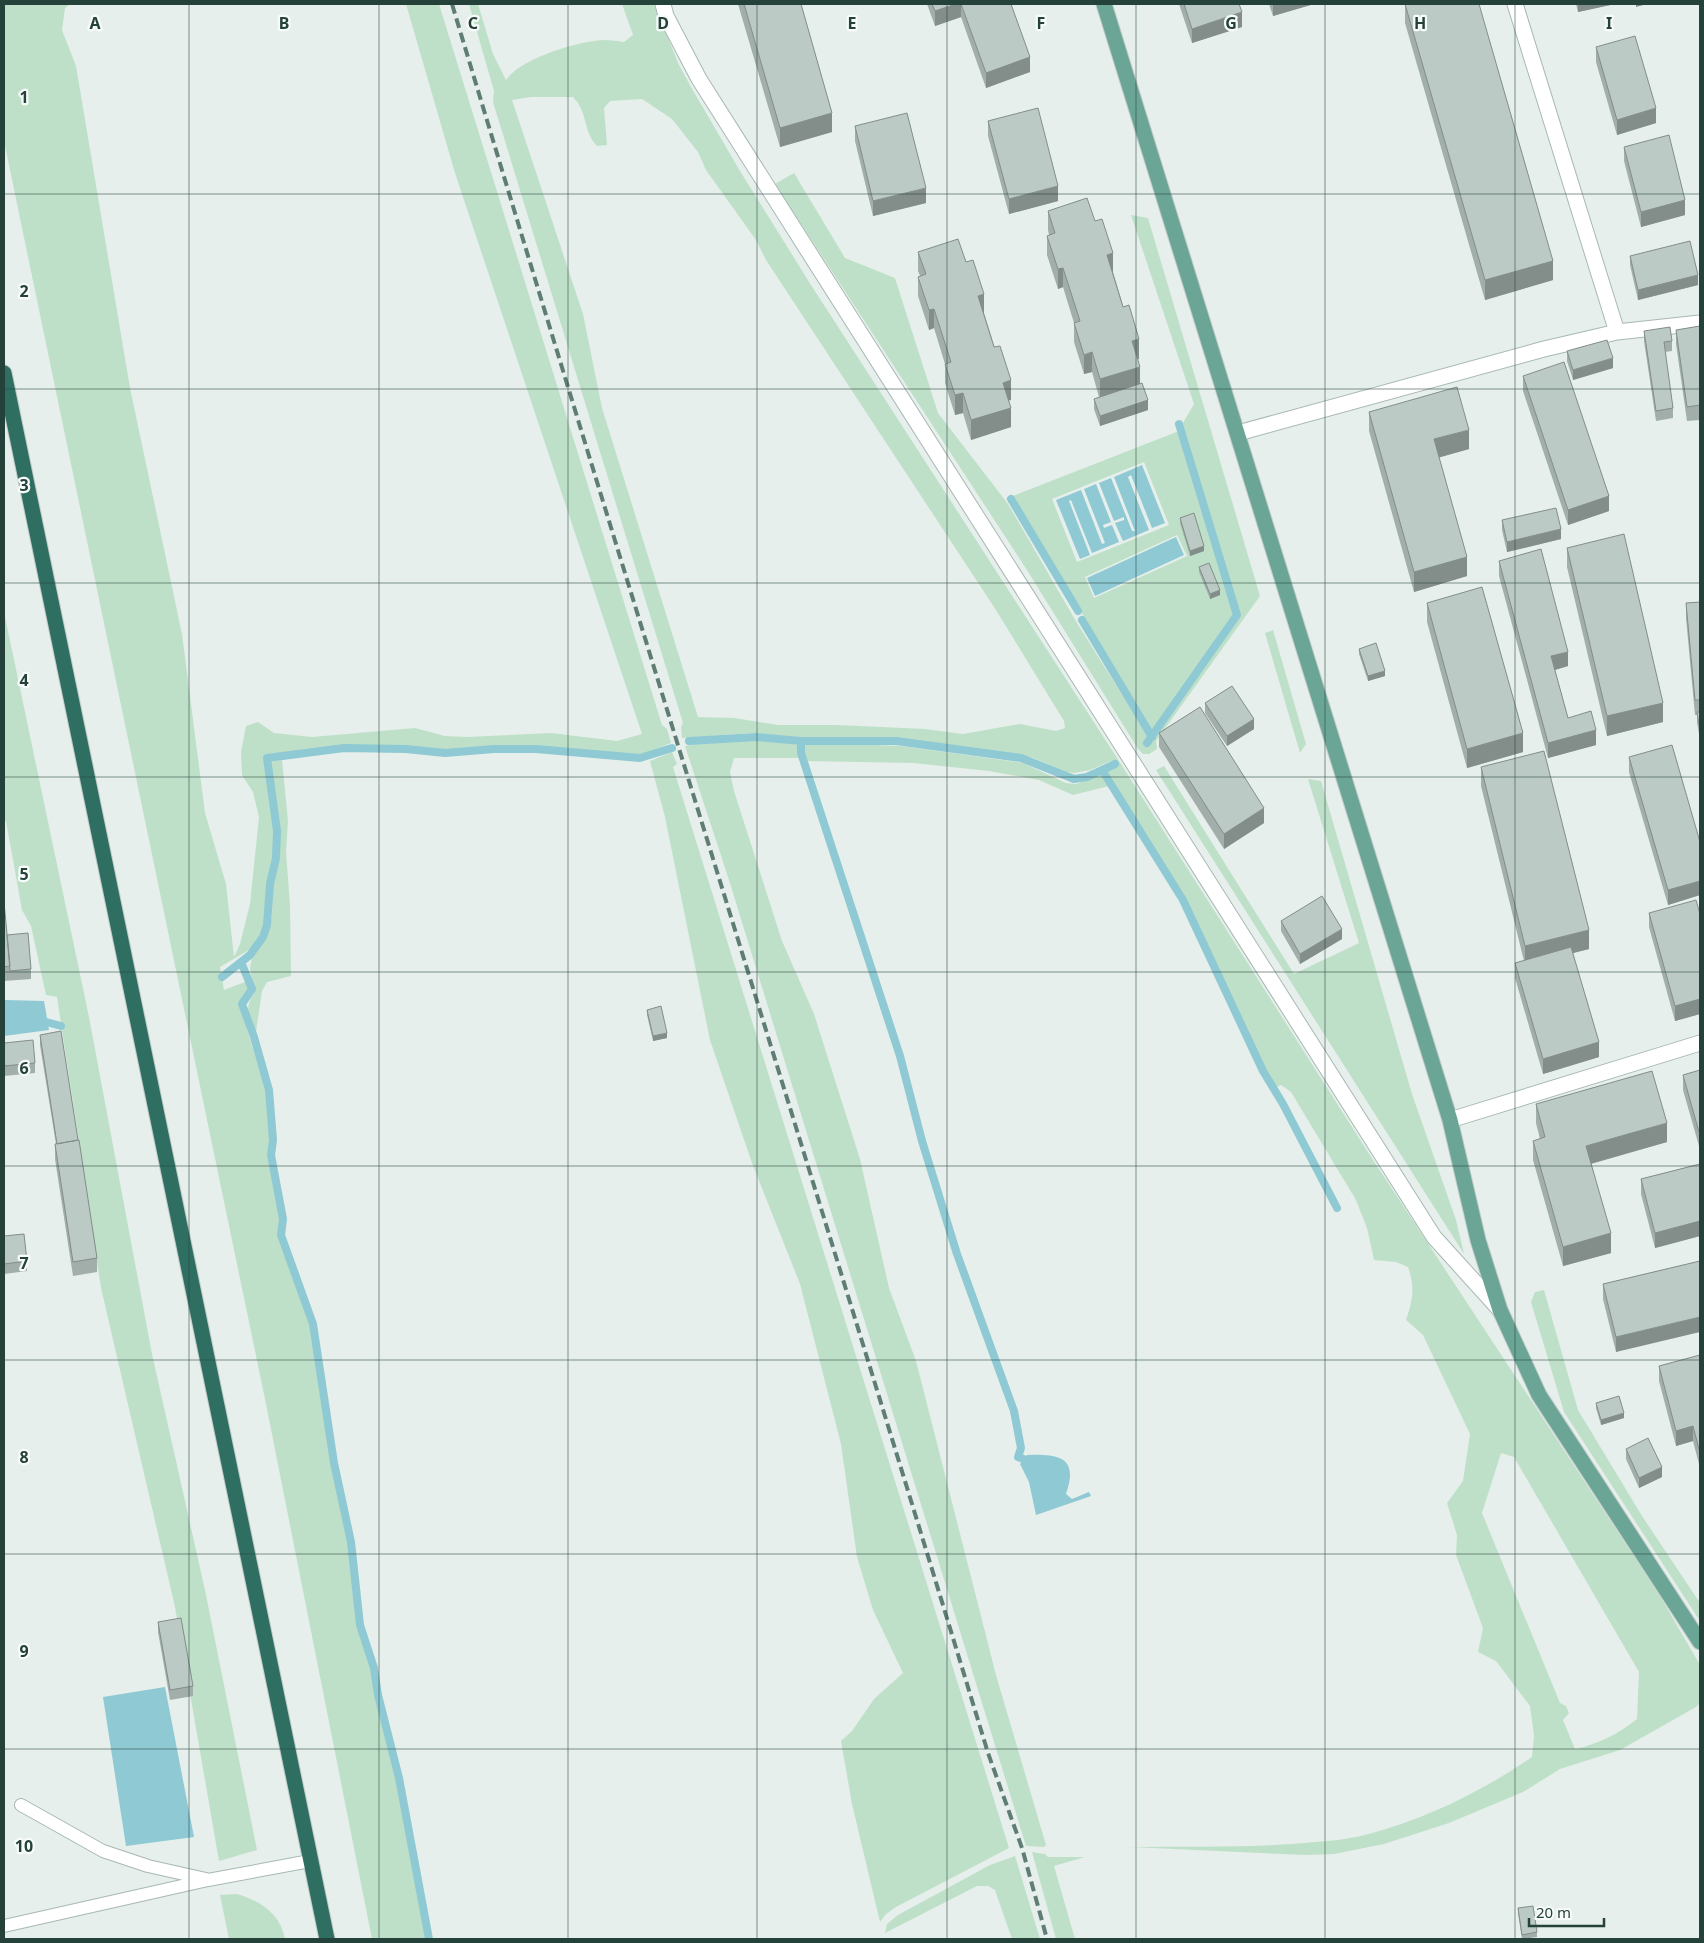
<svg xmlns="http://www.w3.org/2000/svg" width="1704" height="1943" font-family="'Noto Sans',sans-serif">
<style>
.green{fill:#bfe0c8;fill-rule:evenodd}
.water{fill:#8ec9d4}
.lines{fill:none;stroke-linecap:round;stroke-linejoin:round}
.stream{stroke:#8ec9d4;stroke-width:8}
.lane-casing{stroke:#a8b8b2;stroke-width:14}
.street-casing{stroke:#a8b8b2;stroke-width:17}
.primary-casing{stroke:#c2cac8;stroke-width:17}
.highway-casing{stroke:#c2cac8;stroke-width:17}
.lane{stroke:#fff;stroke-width:12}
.street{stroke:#fff;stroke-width:15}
.primary{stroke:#6aa596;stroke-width:15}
.highway{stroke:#2f6f62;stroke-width:15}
.rail{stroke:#5f7d75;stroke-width:4;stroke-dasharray:10 5;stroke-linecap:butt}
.wall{fill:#a1aea9}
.shaded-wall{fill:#838d89}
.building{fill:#bbcac4;stroke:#838d89}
.grid{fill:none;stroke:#24423a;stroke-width:1;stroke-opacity:0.55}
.grid-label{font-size:16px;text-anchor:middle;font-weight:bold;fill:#24423a;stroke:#f7fbf9;stroke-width:4.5;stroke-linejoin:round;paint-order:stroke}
</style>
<rect width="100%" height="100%" fill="#e6efeb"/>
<path class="green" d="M 4,4 L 70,4 L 65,8 L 62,30 L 76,66 L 130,388 L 182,634 L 205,813 L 226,884 L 234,957 L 240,944 L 250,904 L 259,817 L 253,792 L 242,775 L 241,752 L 246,726 L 258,722 L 274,733 L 312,737 L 415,728 L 445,736 L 467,737 L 551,733 L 617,741 L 642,734 L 455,173 L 406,4 L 439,4 L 662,725 L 667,729 L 671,743 L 639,756 L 535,746 L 444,750 L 343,747 L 307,749 L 264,756 L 275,830 L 274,860 L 267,885 L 266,924 L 262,936 L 254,947 L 220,967 L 224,990 L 245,982 L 248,988 L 239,1004 L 266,1090 L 270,1148 L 267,1155 L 280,1219 L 278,1235 L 310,1325 L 331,1463 L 348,1543 L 357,1626 L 371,1668 L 375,1695 L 396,1779 L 426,1939 L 372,1939 L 266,1404 L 4,141 Z
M 469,4 L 478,4 L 493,54 L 506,80 C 521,58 578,41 605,40 C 611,40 618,41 624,42 L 633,35 L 622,4 L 654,4 L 679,65 L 691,87 L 740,171 L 811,285 L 1119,761 L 1373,1160 L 1660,1596 L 1700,1665 L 1700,1703 L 1696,1707 L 1620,1750 L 1560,1769 L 1523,1792 L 1449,1823 L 1384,1844 L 1334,1854 L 1305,1855 L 1130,1847 C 1188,1846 1247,1848 1305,1843 C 1325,1841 1345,1840 1365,1835 C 1426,1819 1481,1792 1532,1757 L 1534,1736 L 1530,1706 L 1496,1661 L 1478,1652 L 1483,1628 L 1456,1555 L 1457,1535 L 1447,1503 L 1463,1481 L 1470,1434 L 1423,1335 L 1406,1320 C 1413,1300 1415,1287 1408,1267 L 1396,1262 L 1374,1260 L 1367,1228 L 1356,1200 L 1291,1092 L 1281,1085 L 1274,1088 L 1264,1071 L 1184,899 L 1104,771 L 1115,766 L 1115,763 L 1111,761 L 1090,770 L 1074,773 L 1067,772 L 1033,758 L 1003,752 L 901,739 L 799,737 L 751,733 L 682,738 L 681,727 L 683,723 L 493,102 L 494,91 ZM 531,97 L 573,97 C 589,114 582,130 597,146 L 607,145 L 604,108 L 610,101 L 642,99 L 672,119 L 698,152 L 706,170 L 756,240 L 766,260 L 996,610 L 1064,721 L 1065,728 L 1056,731 L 1020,724 L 963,734 L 925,729 L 837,725 L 778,725 L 734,718 L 698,717 L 602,408 L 583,314 L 512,100 ZM 1501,1453 L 1514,1457 L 1639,1672 L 1637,1719 C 1618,1734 1599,1744 1575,1749 L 1563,1720 L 1569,1713 L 1566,1706 L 1560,1703 L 1482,1513 Z
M 794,173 L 845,258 L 895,278 L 938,413 L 1008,504 L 1077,623 L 1151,741 L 1240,615 L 1183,423 L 1194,404 L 1131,215 L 1148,218 L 1260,596 L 1156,741 L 1157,749 L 1149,754 L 1143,754 L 1138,749 L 1027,570 L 775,184 Z
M 1179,431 L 1234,614 L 1152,732 L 1013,496 ZM 1144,462 L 1169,525 L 1077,562 L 1052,499 ZM 1177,535 L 1187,556 L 1094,598 L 1085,577 Z
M 4,612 L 89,1017 L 152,1354 L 205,1590 L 257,1850 L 219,1861 L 175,1607 L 101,1288 L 57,997 L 46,995 L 31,926 L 22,910 L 6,821 L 4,821 Z
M 1273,630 L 1306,744 L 1300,753 L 1265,633 Z
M 766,739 L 799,745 L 801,758 L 734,758 L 730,772 L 734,791 L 782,941 L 814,1014 L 860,1159 L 889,1288 L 916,1361 L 996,1675 L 1046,1845 L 1044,1847 L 1026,1846 L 729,880 L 685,746 L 695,744 Z
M 849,744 L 901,746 L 1023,763 L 1066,783 L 1076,784 L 1101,775 L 1109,786 L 1073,795 L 1039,780 L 989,771 L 913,763 L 805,761 L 802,745 Z
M 672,752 L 677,764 L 673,767 L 1009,1848 L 896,1907 L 886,1914 L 880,1922 L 852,1804 L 841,1741 L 852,1731 L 874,1699 L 903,1673 L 873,1610 L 857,1557 L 841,1444 L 800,1284 L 752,1163 L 710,1040 L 665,817 L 650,761 Z
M 282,760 L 288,821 L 286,852 L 290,905 L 291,976 L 267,982 L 262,991 L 256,1032 C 248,1017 244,1007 254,994 L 250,968 L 252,958 L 266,936 L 272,917 L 273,881 L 278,859 L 278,815 L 270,762 Z
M 1164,766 L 1294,974 L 1359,943 L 1308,779 L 1321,781 L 1412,1094 L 1456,1220 L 1464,1254 L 1156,770 Z
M 1544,1290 L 1578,1410 L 1642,1516 L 1700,1603 L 1700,1621 L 1564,1412 L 1531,1302 L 1535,1292 Z
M 1032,1852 L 1045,1854 L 1048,1857 L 1085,1857 L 1054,1866 L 1075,1939 L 1056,1939 Z
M 1015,1856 L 1040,1939 L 1012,1939 L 995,1890 L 988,1886 L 977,1886 L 885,1933 L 887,1924 L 898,1915 L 990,1865 Z
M 237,1894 C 260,1901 280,1913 285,1939 L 229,1939 L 220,1895 Z"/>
<path class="water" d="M 1142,465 L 1165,523 L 1152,528 L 1131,475 L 1128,477 L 1149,530 L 1123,541 L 1115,523 L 1124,520 L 1124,517 L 1114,521 L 1099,483 L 1111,478 L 1132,531 L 1135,531 L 1114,477 Z
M 1096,484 L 1111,522 L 1103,525 L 1104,528 L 1112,525 L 1119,542 L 1092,553 L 1071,500 L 1069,501 L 1090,555 L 1080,559 L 1056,500 L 1081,490 L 1102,544 L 1105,543 L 1084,489 Z
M 1176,537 L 1184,555 L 1095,596 L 1087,578 Z
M 4,1000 L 44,1001 L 49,1030 L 4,1036 Z
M 1027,1455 C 1059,1454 1079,1457 1066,1494 L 1072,1499 L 1089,1492 L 1091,1496 L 1036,1515 L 1029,1482 L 1020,1464 Z
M 165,1687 L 194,1837 L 126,1846 L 103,1697 Z"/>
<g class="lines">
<path class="stream" d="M 1011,499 L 1078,611
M 1082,620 L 1152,737
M 689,741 L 756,737 L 801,741 L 896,741 L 1021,758 L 1074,779 L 1087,777 L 1115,764
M 801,741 L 801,753 L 900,1056 L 922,1141 L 957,1254 L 1014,1411 L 1021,1448 L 1018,1457 L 1026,1460
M 1147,743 L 1237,615 L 1179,424
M 1102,770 L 1183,900 L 1263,1071 L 1283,1104 L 1337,1208
M 241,962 L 252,989 L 242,1004 L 254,1037 L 269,1090 L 273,1140 L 271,1155 L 283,1219 L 281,1235 L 313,1324 L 334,1463 L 351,1542 L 360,1625 L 374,1668 L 378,1695 L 399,1778 L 429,1939
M 222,977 L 250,955 L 263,937 L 267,925 L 270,884 L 276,858 L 277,831 L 267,758 L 344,748 L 406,749 L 445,753 L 494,749 L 536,749 L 640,758 L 672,748
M 39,1020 L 61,1026"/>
<defs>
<path id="lane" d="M 21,1805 L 103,1851 L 148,1866 L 206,1879
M 4,1926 L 208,1880 L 310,1861"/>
<path id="street" d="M 663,4 L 666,16 L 699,79 L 1434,1237 L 1500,1310
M 1515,4 L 1617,332
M 1238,433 L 1544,349 L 1617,332 L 1700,323
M 1450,1120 L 1700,1043"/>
<path id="primary" d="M 1104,4 L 1450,1120 L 1478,1240 L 1500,1310 L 1539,1395 L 1700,1642"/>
<path id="highway" d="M 4,373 L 327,1939"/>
</defs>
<use href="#lane" class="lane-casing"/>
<use href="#street" class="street-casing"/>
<use href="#primary" class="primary-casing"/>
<use href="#highway" class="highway-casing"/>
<use href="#lane" class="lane"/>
<use href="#street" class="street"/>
<use href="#primary" class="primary"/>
<use href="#highway" class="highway"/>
<path class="rail" d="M 452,4 C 627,588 811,1170 988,1753 L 1022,1848 L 1047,1939"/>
</g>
<path class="wall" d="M 738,4 L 801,4 L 832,132 L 780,147 Z
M 927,4 L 1011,4 L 1030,72 L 986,88 L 961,17 L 935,26 Z
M 1179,4 L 1239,4 L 1242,27 L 1192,43 Z
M 1269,4 L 1314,4 L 1273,16 Z
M 1405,4 L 1553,280 L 1485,300 L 1405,23 Z
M 1576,4 L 1615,4 L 1578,12 Z
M 1596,47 L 1656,123 L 1617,135 L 1596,62 Z
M 988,121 L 1058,201 L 1009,214 L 988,136 Z
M 855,126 L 926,203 L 873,216 L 855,141 Z
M 1624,147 L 1685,215 L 1641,227 L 1624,161 Z
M 1048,211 L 1095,221 L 1113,272 L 1139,359 L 1137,359 L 1140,384 L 1148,410 L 1100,426 L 1094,409 L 1094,399 L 1099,397 L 1092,372 L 1084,374 L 1074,342 L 1074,323 L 1063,287 L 1058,289 L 1047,255 L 1047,236 L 1049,235 L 1048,230 Z
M 918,252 L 966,262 L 984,313 L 1011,400 L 1009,400 L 1011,427 L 971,440 L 963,413 L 955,415 L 945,383 L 945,364 L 934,328 L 929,330 L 918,296 L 918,277 L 920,276 L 918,271 Z
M 1630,256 L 1698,285 L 1638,300 L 1630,265 Z
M 1700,326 L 1700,420 L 1687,421 L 1676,344 L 1676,330 Z
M 1644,331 L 1672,341 L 1672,351 L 1665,352 L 1673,408 L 1673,418 L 1656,421 L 1644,341 Z
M 1567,351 L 1613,368 L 1573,380 L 1567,361 Z
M 1523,376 L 1609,511 L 1568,525 L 1523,391 Z
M 1369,412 L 1469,449 L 1439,457 L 1467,576 L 1414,592 L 1369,431 Z
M 1180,518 L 1204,551 L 1190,556 L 1180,523 Z
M 1502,520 L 1561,539 L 1507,552 L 1502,530 Z
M 1567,548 L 1663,722 L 1607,736 L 1567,567 Z
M 1499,561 L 1568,666 L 1555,670 L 1568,718 L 1596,745 L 1548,758 L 1499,576 Z
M 1199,567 L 1220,595 L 1210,599 L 1199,572 Z
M 1700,602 L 1700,740 L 1697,722 L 1697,715 L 1695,715 L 1686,618 L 1686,603 Z
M 1427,603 L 1523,752 L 1467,768 L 1427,622 Z
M 1359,649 L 1385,676 L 1368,681 L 1359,654 Z
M 1205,703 L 1254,729 L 1227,746 L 1205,713 Z
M 1159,733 L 1264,823 L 1224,849 L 1159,747 Z
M 1629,757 L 1700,842 L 1700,895 L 1668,905 L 1629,772 Z
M 1481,767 L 1589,949 L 1573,953 L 1599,1057 L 1543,1074 L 1515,978 L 1515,963 L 1524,961 L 1481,786 Z
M 4,902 L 7,935 L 31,969 L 31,979 L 4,981 Z
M 1649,913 L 1700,914 L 1700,1014 L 1675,1021 L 1649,927 Z
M 1281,921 L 1342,939 L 1300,964 L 1281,931 Z
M 647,1010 L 667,1038 L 653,1041 L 647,1015 Z
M 40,1035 L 78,1140 L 97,1258 L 97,1272 L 73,1276 L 55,1159 L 55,1144 L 56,1144 L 40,1045 Z
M 4,1043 L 35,1063 L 35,1073 L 4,1076 Z
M 1700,1070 L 1699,1146 L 1683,1090 L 1683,1075 Z
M 1536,1104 L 1667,1142 L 1591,1164 L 1611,1253 L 1563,1266 L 1533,1160 L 1533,1141 L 1540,1139 L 1536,1123 Z
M 1700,1164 L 1700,1236 L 1655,1248 L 1641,1194 L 1641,1179 Z
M 4,1236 L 27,1261 L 27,1271 L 4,1274 Z
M 1700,1261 L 1616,1352 L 1603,1299 L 1603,1284 Z
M 1700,1355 L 1700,1468 L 1693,1441 L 1676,1446 L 1659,1381 L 1659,1366 Z
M 1596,1403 L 1624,1418 L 1601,1425 L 1596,1408 Z
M 1626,1449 L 1662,1477 L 1639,1488 L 1626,1459 Z
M 158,1622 L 193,1686 L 193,1696 L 170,1700 L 158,1632 Z
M 1518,1908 L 1537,1932 L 1537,1937 L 1522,1939 L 1518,1913 Z"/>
<path class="shaded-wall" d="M 956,4 L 961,4 L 961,17 L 935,26 L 935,11 Z
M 1273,4 L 1314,4 L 1273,16 Z
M 1578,4 L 1615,4 L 1578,12 Z
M 1636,4 L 1647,4 L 1636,7 Z
M 1242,12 L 1242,27 L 1192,43 L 1192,29 Z
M 1030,57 L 1030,72 L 986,88 L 986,73 Z
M 1656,108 L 1656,123 L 1617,135 L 1617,120 Z
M 832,113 L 832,132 L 780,147 L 780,128 Z
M 1058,186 L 1058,201 L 1009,214 L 1009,199 Z
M 926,188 L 926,203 L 873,216 L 873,201 Z
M 1685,200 L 1685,215 L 1641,227 L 1641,212 Z
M 1113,253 L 1113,272 L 1107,274 L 1107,255 Z
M 1553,261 L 1553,280 L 1485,300 L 1485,280 Z
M 1063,268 L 1063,287 L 1058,289 L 1058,269 Z
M 1698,275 L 1698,285 L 1638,300 L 1638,290 Z
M 984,294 L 984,313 L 978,315 L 978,296 Z
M 934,309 L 934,328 L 929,330 L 929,310 Z
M 1139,339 L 1139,359 L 1132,361 L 1132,341 Z
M 1092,352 L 1092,372 L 1084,374 L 1084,355 Z
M 1613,358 L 1613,368 L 1573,380 L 1573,370 Z
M 1140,367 L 1140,386 L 1100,399 L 1100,379 Z
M 1011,380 L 1011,400 L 1003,402 L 1003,383 Z
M 963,393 L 963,413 L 955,415 L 955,395 Z
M 1148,400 L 1148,410 L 1100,426 L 1100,416 Z
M 1011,408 L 1011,427 L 971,440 L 971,420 Z
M 1469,430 L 1469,449 L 1434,459 L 1434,439 Z
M 1609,496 L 1609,511 L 1568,525 L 1568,510 Z
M 1561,529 L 1561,539 L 1507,552 L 1507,542 Z
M 1204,546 L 1204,551 L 1190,556 L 1190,551 Z
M 1467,557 L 1467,576 L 1414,592 L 1414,572 Z
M 1220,590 L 1220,595 L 1210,599 L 1210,594 Z
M 1568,652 L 1568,666 L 1551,671 L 1551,656 Z
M 1385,671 L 1385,676 L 1368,681 L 1368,676 Z
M 1663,703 L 1663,722 L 1607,736 L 1607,716 Z
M 1254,719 L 1254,729 L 1227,746 L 1227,736 Z
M 1596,730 L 1596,745 L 1548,758 L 1548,743 Z
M 1523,733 L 1523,752 L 1467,768 L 1467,749 Z
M 1264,808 L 1264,823 L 1224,849 L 1224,834 Z
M 1700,881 L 1700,895 L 1668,905 L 1668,890 Z
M 1342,929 L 1342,939 L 1300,964 L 1300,954 Z
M 1589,930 L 1589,949 L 1525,965 L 1525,946 Z
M 1700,999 L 1700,1014 L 1675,1021 L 1675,1006 Z
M 667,1033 L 667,1038 L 653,1041 L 653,1036 Z
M 1599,1042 L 1599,1057 L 1543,1074 L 1543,1059 Z
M 1667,1123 L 1667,1142 L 1586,1165 L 1586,1146 Z
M 1700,1131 L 1700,1146 L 1699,1146 L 1699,1132 Z
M 1700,1221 L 1700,1236 L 1655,1248 L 1655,1233 Z
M 1611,1233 L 1611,1253 L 1563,1266 L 1563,1247 Z
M 1700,1317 L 1700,1332 L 1616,1352 L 1616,1337 Z
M 1624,1413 L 1624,1418 L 1601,1425 L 1601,1420 Z
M 1693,1426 L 1693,1441 L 1676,1446 L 1676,1431 Z
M 1662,1467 L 1662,1477 L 1639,1488 L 1639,1478 Z"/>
<path class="building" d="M 744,4 L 801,4 L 832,113 L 780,128 Z
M 932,4 L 956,4 L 935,11 Z
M 961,4 L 1011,4 L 1030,57 L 986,73 Z
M 1184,4 L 1239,4 L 1242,12 L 1192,29 Z
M 1405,4 L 1479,4 L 1553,261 L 1485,280 Z
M 1635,36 L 1656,108 L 1617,120 L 1596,47 Z
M 1038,108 L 1058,186 L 1009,199 L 988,121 Z
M 907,113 L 926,188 L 873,201 L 855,126 Z
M 1669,135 L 1685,200 L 1641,212 L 1624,147 Z
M 1087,198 L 1095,221 L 1102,219 L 1113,253 L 1107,255 L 1123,307 L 1129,305 L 1139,339 L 1132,341 L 1140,367 L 1100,379 L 1092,352 L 1084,355 L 1074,323 L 1080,321 L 1063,268 L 1058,269 L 1047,236 L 1055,233 L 1048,211 Z
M 958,239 L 966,262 L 973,260 L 984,294 L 978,296 L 994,347 L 1000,346 L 1011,380 L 1003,383 L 1011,408 L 971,420 L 963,393 L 955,395 L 945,364 L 951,362 L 934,309 L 929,310 L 918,277 L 926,274 L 918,252 Z
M 1690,241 L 1698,275 L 1638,290 L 1630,256 Z
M 1700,326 L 1700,405 L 1687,407 L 1676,330 Z
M 1670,327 L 1672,341 L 1664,342 L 1673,408 L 1656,411 L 1644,331 Z
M 1607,340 L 1613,358 L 1573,370 L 1567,351 Z
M 1564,362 L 1609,496 L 1568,510 L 1523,376 Z
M 1142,383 L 1148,400 L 1100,416 L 1094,399 Z
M 1457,387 L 1469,430 L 1434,439 L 1467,557 L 1414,572 L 1369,412 Z
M 1556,508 L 1561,529 L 1507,542 L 1502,520 Z
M 1194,513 L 1204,546 L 1190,551 L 1180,518 Z
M 1624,534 L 1663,703 L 1607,716 L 1567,548 Z
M 1541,549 L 1568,652 L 1551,656 L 1568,718 L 1591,711 L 1596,730 L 1548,743 L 1499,561 Z
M 1209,563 L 1220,590 L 1210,594 L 1199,567 Z
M 1482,587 L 1523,733 L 1467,749 L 1427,603 Z
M 1700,602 L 1700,700 L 1695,700 L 1686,603 Z
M 1376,643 L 1385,671 L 1368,676 L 1359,649 Z
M 1232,686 L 1254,719 L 1227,736 L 1205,703 Z
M 1200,707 L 1264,808 L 1224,834 L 1159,733 Z
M 1697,712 L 1700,712 L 1700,730 Z
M 1672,745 L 1700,842 L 1700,881 L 1668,890 L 1629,757 Z
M 1544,751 L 1589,930 L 1525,946 L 1481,767 Z
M 1322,896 L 1342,929 L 1300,954 L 1281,921 Z
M 1696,900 L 1700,914 L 1700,999 L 1675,1006 L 1649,913 Z
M 4,902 L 10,966 L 4,967 Z
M 28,933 L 31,969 L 10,971 L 7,935 Z
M 1571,947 L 1599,1042 L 1543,1059 L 1515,963 Z
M 661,1006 L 667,1033 L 653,1036 L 647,1010 Z
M 61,1031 L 78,1140 L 57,1144 L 40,1035 Z
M 33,1040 L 35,1063 L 4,1066 L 4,1043 Z
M 1700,1070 L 1700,1131 L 1699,1132 L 1683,1075 Z
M 1652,1071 L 1667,1123 L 1586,1146 L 1611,1233 L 1563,1247 L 1533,1141 L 1545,1137 L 1536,1104 Z
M 79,1140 L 97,1258 L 73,1262 L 55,1144 Z
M 1700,1164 L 1700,1221 L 1655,1233 L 1641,1179 Z
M 24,1234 L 27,1261 L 4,1264 L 4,1236 Z
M 1700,1261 L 1700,1317 L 1616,1337 L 1603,1284 Z
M 1700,1355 L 1700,1453 L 1693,1426 L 1676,1431 L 1659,1366 Z
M 1619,1396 L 1624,1413 L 1601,1420 L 1596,1403 Z
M 1648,1438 L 1662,1467 L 1639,1478 L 1626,1449 Z
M 181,1618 L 193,1686 L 170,1690 L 158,1622 Z
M 1533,1906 L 1537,1932 L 1522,1935 L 1518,1908 Z"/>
<path class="grid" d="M 189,4 L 189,1939M 379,4 L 379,1939M 568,4 L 568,1939M 757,4 L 757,1939M 947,4 L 947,1939M 1136,4 L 1136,1939M 1325,4 L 1325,1939M 1515,4 L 1515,1939M 4,194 L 1700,194M 4,389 L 1700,389M 4,583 L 1700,583M 4,777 L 1700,777M 4,972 L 1700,972M 4,1166 L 1700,1166M 4,1360 L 1700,1360M 4,1554 L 1700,1554M 4,1749 L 1700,1749"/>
<g class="grid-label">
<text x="95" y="29">A</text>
<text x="284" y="29">B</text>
<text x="473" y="29">C</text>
<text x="663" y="29">D</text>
<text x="852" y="29">E</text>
<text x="1041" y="29">F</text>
<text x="1231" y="29">G</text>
<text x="1420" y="29">H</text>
<text x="1609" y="29">I</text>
<text x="24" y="103">1</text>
<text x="24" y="297">2</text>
<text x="24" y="491">3</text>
<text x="24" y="686">4</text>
<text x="24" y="880">5</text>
<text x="24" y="1074">6</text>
<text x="24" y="1269">7</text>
<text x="24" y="1463">8</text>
<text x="24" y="1657">9</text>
<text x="24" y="1852">10</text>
</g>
<rect width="1704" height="1943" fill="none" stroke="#24423a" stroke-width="10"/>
<path d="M1529 1918v8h75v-8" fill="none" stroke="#24423a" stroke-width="2.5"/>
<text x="1536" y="1918" font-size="15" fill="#24423a" stroke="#f7fbf9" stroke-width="4" paint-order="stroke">20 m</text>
</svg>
